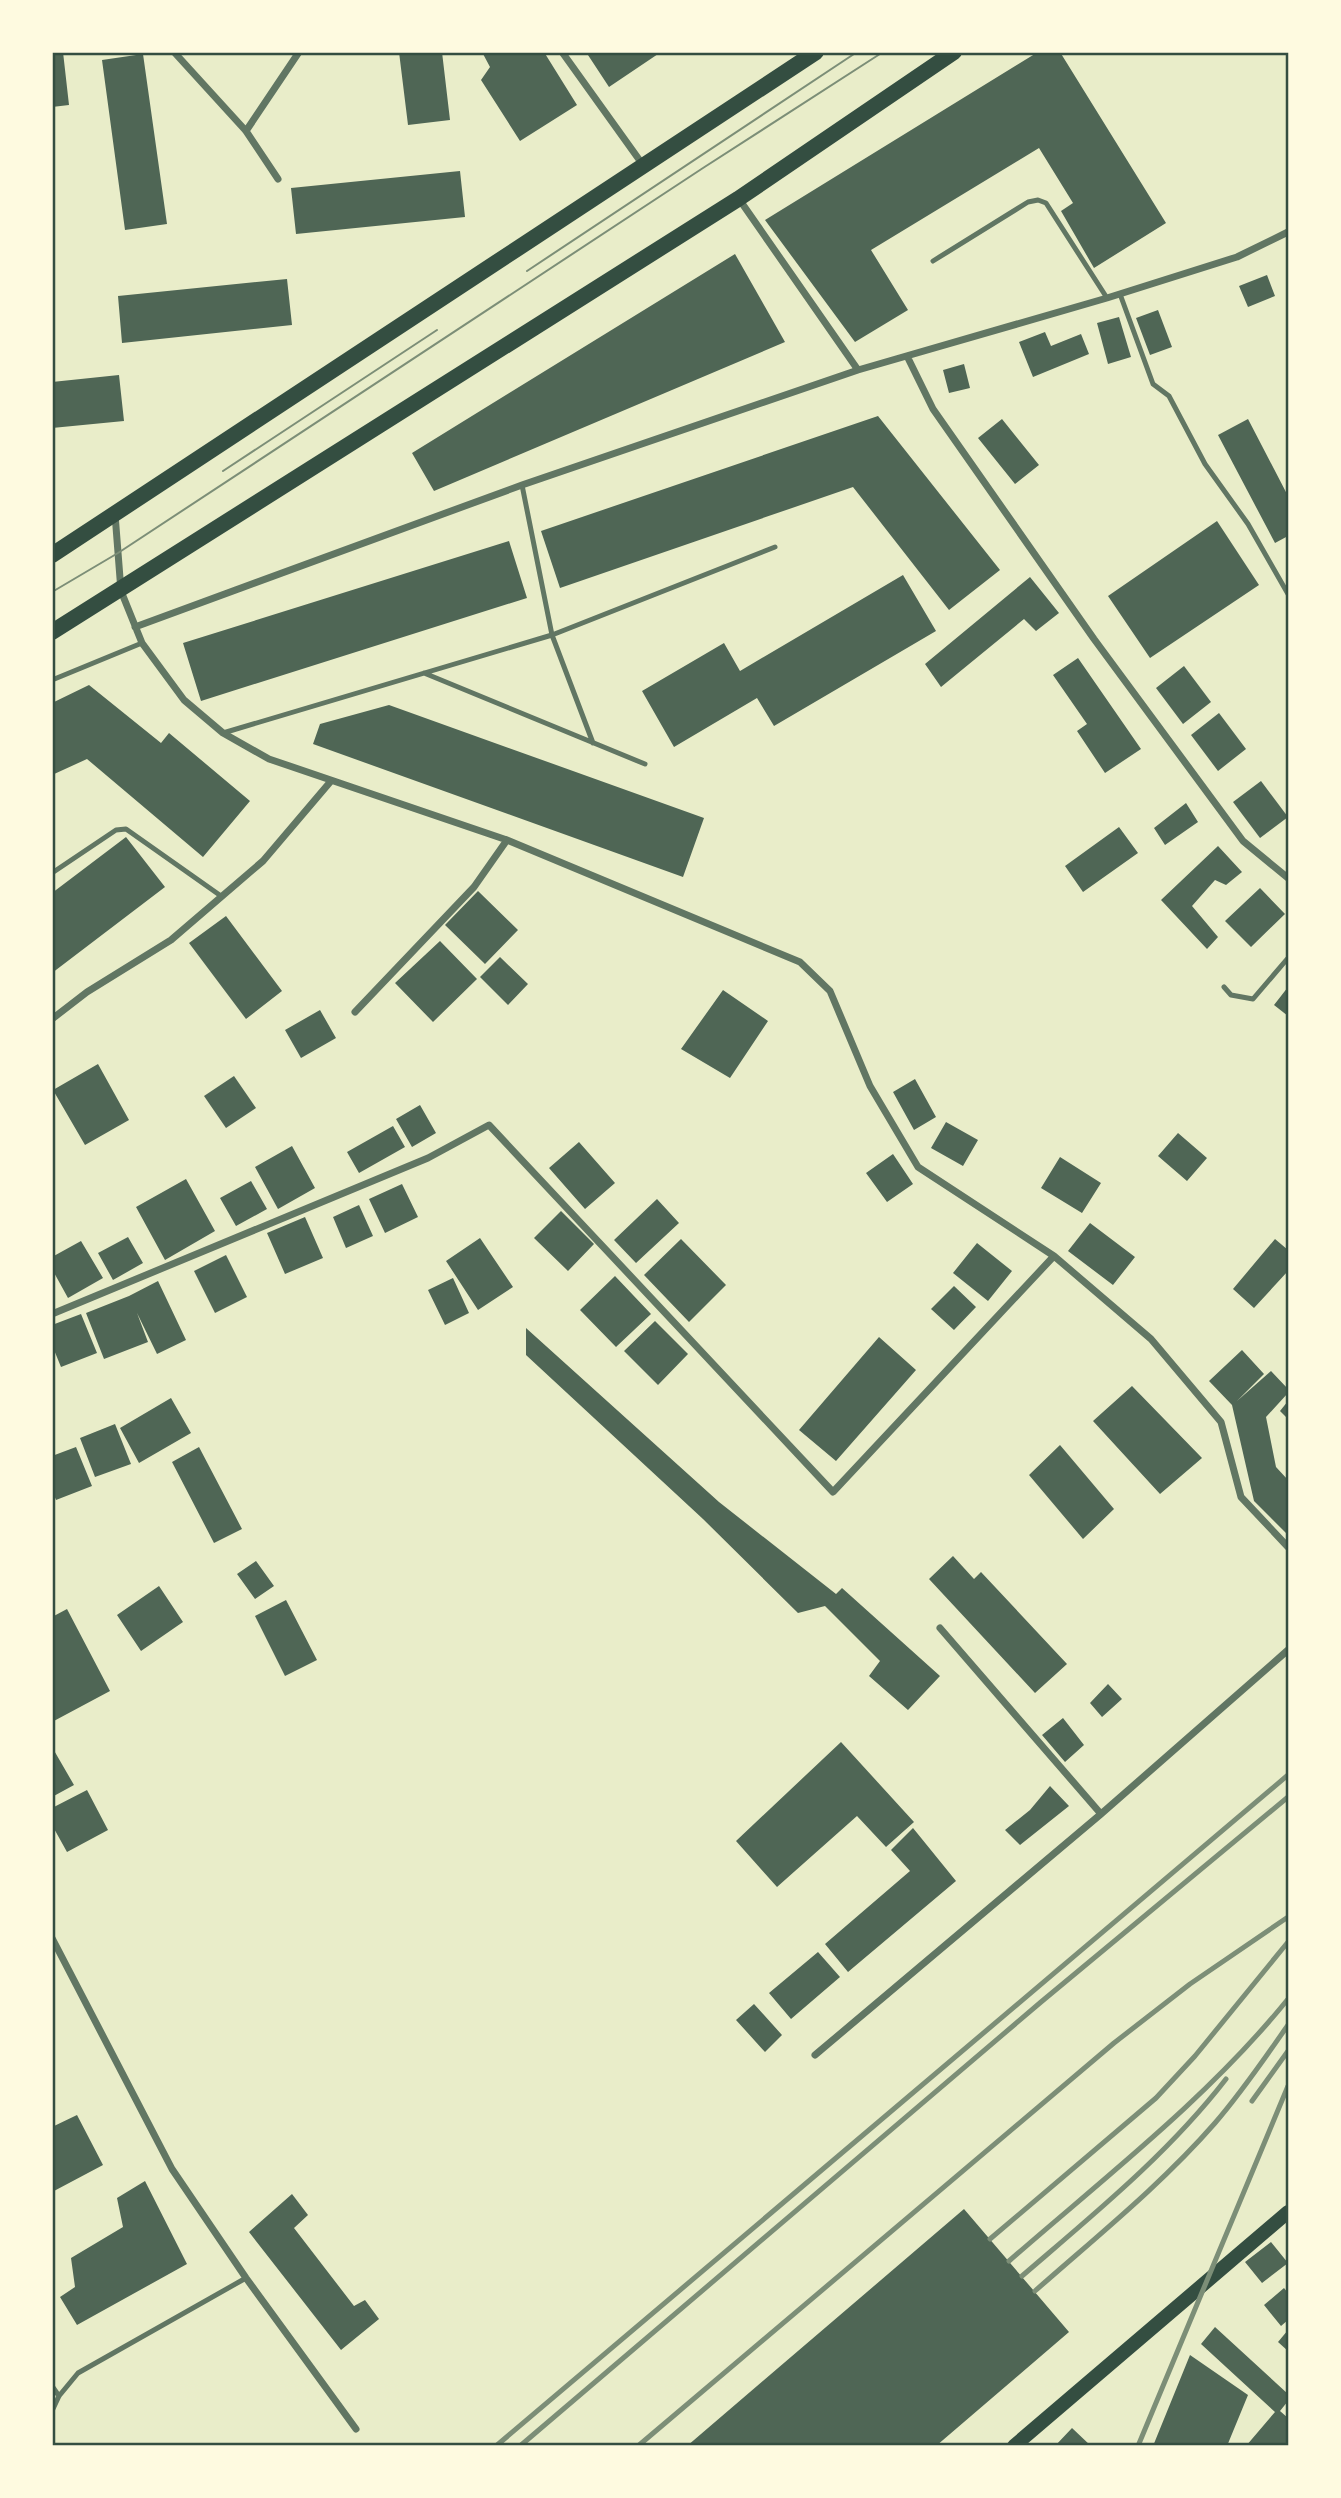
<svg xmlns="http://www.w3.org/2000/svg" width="1341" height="2498" font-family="'DejaVu Sans',sans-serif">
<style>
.building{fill:#4f6655}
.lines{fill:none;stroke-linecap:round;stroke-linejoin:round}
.service{stroke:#617663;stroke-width:5}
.minor{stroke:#617663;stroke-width:7}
.secondary{stroke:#344e41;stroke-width:14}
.primary{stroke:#344e41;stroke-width:16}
.tram{stroke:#7c8e77;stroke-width:2}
.rail{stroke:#7c8e77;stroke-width:5}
.neatline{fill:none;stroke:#344e41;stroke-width:2.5}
</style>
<rect width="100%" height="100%" fill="#e9edc9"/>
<path class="building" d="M 52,52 L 63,52 L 69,105 L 52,107 Z
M 399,52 L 442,52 L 450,120 L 408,125 Z
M 482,52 L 544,52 L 577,105 L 520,141 L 481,80 L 490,67 Z
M 586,52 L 661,52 L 609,87 Z
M 1038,52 L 1060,52 L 1166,223 L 1094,268 L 1061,211 L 1073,203 L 1039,148 L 871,250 L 908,310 L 855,342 L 765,220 Z
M 143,54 L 167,224 L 125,230 L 102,60 Z
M 460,171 L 465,217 L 296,234 L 291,188 Z
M 735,254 L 785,342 L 434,491 L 412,453 Z
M 1267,275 L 1275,296 L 1248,307 L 1239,286 Z
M 287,279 L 292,325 L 122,343 L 118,296 Z
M 1158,310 L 1172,347 L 1150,355 L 1136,318 Z
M 1119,317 L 1131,357 L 1108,364 L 1097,323 Z
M 1045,332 L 1051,346 L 1081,334 L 1089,354 L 1033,377 L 1019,342 Z
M 964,364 L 970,388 L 949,393 L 943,370 Z
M 119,375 L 124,421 L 52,428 L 52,382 Z
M 878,416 L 1000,570 L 949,610 L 853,487 L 560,588 L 541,531 Z
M 1002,419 L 1039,465 L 1015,484 L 978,438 Z
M 1248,419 L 1288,496 L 1288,536 L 1275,543 L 1218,435 Z
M 1217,521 L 1259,585 L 1150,658 L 1108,596 Z
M 509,541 L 527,598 L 201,701 L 183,643 Z
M 903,575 L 936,631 L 774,726 L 757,698 L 674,747 L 642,691 L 724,643 L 740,671 Z
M 1030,577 L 1059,613 L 1036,631 L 1024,619 L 941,687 L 925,664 Z
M 1078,658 L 1141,749 L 1105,773 L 1077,731 L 1087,724 L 1053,675 Z
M 1184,666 L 1211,702 L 1183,724 L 1156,688 Z
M 89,685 L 161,743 L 169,733 L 250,801 L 203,857 L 87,759 L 52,775 L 52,703 Z
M 389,705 L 704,818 L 683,877 L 313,744 L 320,724 Z
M 1219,713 L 1246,749 L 1218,771 L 1191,735 Z
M 1261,781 L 1288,817 L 1260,838 L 1233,802 Z
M 1186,803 L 1198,822 L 1165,845 L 1154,828 Z
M 1119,827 L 1138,853 L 1083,892 L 1065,866 Z
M 126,837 L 165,887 L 52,973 L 52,893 Z
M 1218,846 L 1242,872 L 1226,885 L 1215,880 L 1192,906 L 1218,937 L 1207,949 L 1161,900 Z
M 1260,888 L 1285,914 L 1251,947 L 1225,921 Z
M 478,891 L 518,930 L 485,964 L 445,925 Z
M 226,916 L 282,991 L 246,1019 L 189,943 Z
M 440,941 L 477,979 L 433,1022 L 395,983 Z
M 500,957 L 528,984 L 508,1005 L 480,977 Z
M 1288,987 L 1288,1016 L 1274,1005 Z
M 723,990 L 768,1021 L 730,1078 L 681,1049 Z
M 320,1010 L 336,1038 L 301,1058 L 285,1030 Z
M 98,1064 L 129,1120 L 85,1145 L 53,1090 Z
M 234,1076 L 256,1108 L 226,1128 L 204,1096 Z
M 915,1079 L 936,1117 L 914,1130 L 893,1092 Z
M 420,1105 L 436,1133 L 412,1147 L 396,1119 Z
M 946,1122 L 978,1140 L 963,1166 L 931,1148 Z
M 393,1126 L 405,1147 L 359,1173 L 347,1152 Z
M 1178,1133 L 1207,1158 L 1187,1181 L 1158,1156 Z
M 579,1142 L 615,1183 L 585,1209 L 549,1168 Z
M 292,1146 L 315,1188 L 278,1209 L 255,1167 Z
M 893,1154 L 913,1184 L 887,1202 L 866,1173 Z
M 1060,1157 L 1101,1183 L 1082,1213 L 1041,1188 Z
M 186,1179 L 215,1231 L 165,1260 L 136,1207 Z
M 251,1181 L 267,1209 L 236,1226 L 220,1198 Z
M 402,1184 L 418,1217 L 385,1233 L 369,1199 Z
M 657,1199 L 679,1223 L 636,1263 L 614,1240 Z
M 359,1205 L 373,1236 L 346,1248 L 333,1217 Z
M 561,1211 L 594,1244 L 568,1271 L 534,1238 Z
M 305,1217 L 323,1258 L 285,1274 L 267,1233 Z
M 1090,1223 L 1135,1257 L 1113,1285 L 1068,1251 Z
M 128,1237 L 143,1263 L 113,1280 L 98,1253 Z
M 480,1238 L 513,1287 L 478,1310 L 446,1261 Z
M 681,1239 L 726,1285 L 689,1322 L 644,1275 Z
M 1275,1239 L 1288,1250 L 1288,1271 L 1254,1308 L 1233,1289 Z
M 81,1241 L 103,1278 L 68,1298 L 52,1269 L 52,1257 Z
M 977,1243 L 1012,1271 L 988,1301 L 953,1273 Z
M 226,1255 L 247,1297 L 215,1313 L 194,1271 Z
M 615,1276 L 651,1314 L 616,1347 L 580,1310 Z
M 453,1278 L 469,1313 L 445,1325 L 428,1290 Z
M 158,1281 L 186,1340 L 157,1354 L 137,1313 L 148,1342 L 104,1359 L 86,1313 L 129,1296 Z
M 954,1286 L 976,1307 L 954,1330 L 931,1309 Z
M 81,1314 L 97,1353 L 61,1367 L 52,1345 L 52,1325 Z
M 655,1321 L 688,1354 L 658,1385 L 624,1351 Z
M 526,1328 L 719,1502 L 836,1594 L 842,1588 L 940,1676 L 908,1710 L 869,1676 L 880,1661 L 825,1606 L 798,1613 L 703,1519 L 526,1355 Z
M 879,1337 L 916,1370 L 836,1461 L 799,1430 Z
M 1242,1350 L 1264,1374 L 1237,1401 L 1271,1371 L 1288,1389 L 1288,1393 L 1266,1417 L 1276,1467 L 1288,1480 L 1288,1535 L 1254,1501 L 1232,1405 L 1209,1381 Z
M 1132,1386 L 1202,1458 L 1160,1494 L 1093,1421 Z
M 171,1398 L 191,1433 L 139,1463 L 120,1428 Z
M 1288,1401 L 1288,1419 L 1280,1411 Z
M 115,1424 L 131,1464 L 95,1477 L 80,1438 Z
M 1060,1445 L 1114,1509 L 1083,1539 L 1029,1475 Z
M 76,1447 L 92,1486 L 56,1500 L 52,1490 L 52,1456 Z
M 199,1447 L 242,1529 L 214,1543 L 172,1462 Z
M 953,1556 L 974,1579 L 981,1572 L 1067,1664 L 1035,1693 L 929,1579 Z
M 256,1561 L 274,1586 L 255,1599 L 237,1574 Z
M 159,1586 L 183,1622 L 141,1651 L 117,1615 Z
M 286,1600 L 317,1660 L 285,1676 L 255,1616 Z
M 67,1609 L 110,1691 L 52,1722 L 52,1617 Z
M 1108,1684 L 1122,1699 L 1102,1717 L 1090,1703 Z
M 1063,1718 L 1084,1745 L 1065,1762 L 1042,1735 Z
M 841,1742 L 914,1822 L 886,1847 L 857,1816 L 777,1887 L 736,1841 Z
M 52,1747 L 74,1785 L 52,1797 Z
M 1050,1786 L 1069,1806 L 1020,1845 L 1005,1830 L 1030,1810 Z
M 87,1790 L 108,1830 L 67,1852 L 52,1825 L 52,1808 Z
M 913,1828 L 956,1881 L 848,1972 L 825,1944 L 910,1871 L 891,1850 Z
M 818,1952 L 840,1977 L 791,2019 L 769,1993 Z
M 754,2004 L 782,2035 L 765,2052 L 736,2020 Z
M 77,2115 L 103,2165 L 54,2191 L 52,2127 Z
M 145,2181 L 187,2264 L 77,2325 L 60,2297 L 75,2287 L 71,2258 L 123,2227 L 117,2198 Z
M 292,2194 L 308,2215 L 294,2228 L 354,2306 L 365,2300 L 379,2319 L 341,2350 L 249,2232 Z
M 964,2209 L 1069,2332 L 936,2446 L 687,2446 Z
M 1271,2242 L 1288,2263 L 1262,2283 L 1245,2262 Z
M 1284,2288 L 1288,2293 L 1288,2320 L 1281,2326 L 1264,2305 Z
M 1215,2327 L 1288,2394 L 1288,2401 L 1280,2411 L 1288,2418 L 1288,2446 L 1246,2446 L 1275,2412 L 1201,2344 Z
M 1288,2330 L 1288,2351 L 1278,2342 Z
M 1190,2355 L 1248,2395 L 1227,2446 L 1153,2446 Z
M 1072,2428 L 1091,2446 L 1055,2446 Z"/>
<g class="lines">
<path class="service" d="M 933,261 L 1028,202 L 1038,200 L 1046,203 L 1107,298
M 1120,294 L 1153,384 L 1169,396 L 1205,464 L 1248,524 L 1288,594
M 522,485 L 552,635 L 593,743
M 424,673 L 645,764
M 52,680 L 142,643
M 223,733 L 552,635 L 775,547
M 52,873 L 116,830 L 126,829 L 221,896
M 1224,987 L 1231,995 L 1253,999 L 1288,958
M 52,2386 L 59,2396
M 52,2411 L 59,2396 L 78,2373 L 246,2278"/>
<path class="minor" d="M 174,52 L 246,131 L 278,179
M 562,52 L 643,165
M 246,131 L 299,52
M 739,199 L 858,370 L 1107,298 L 1237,257 L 1288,232
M 907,356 L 933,409 L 1094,639 L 1243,841 L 1288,878
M 115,514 L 121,591 L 142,643 L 184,700 L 223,733 L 269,759 L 507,840 L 800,962 L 830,991 L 870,1086 L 918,1167 L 1054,1256 L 1151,1339 L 1221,1422 L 1241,1497 L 1288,1547
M 135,627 L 522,485 L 858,370
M 355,1012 L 474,887 L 507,840
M 52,1019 L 87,992 L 171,940 L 263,861 L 331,781
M 52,1314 L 428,1158 L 489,1125 L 833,1492 L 1054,1256
M 940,1628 L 1101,1814
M 52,1938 L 172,2169 L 246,2278 L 356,2429
M 815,2055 L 1101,1814 L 1288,1650"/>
<path class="secondary" d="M 1014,2446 L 1288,2212"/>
<path class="primary" d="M 52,555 L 816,52
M 52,632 L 738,199 L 954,52"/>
<path class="tram" d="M 527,271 L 857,52
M 223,471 L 437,330
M 52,592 L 118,553 L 703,168 L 883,52"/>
<path class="rail" d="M 1252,2101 L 1288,2051
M 990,2239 L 1156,2098 L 1195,2056 L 1288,1942
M 1009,2261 C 1105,2177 1208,2098 1288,1999
M 1022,2276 C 1094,2214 1168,2154 1226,2079
M 1035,2291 C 1096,2237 1161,2185 1215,2123 C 1242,2092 1265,2058 1288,2025
M 496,2446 L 1288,1775
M 520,2446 L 1041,2002 L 1288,1797
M 638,2446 L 1114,2043 L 1190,1984 L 1288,1917
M 1138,2446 L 1288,2086"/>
</g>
<rect width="1341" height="2498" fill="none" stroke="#fefae0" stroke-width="108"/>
<rect x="54" y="54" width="1233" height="2390" class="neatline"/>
</svg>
